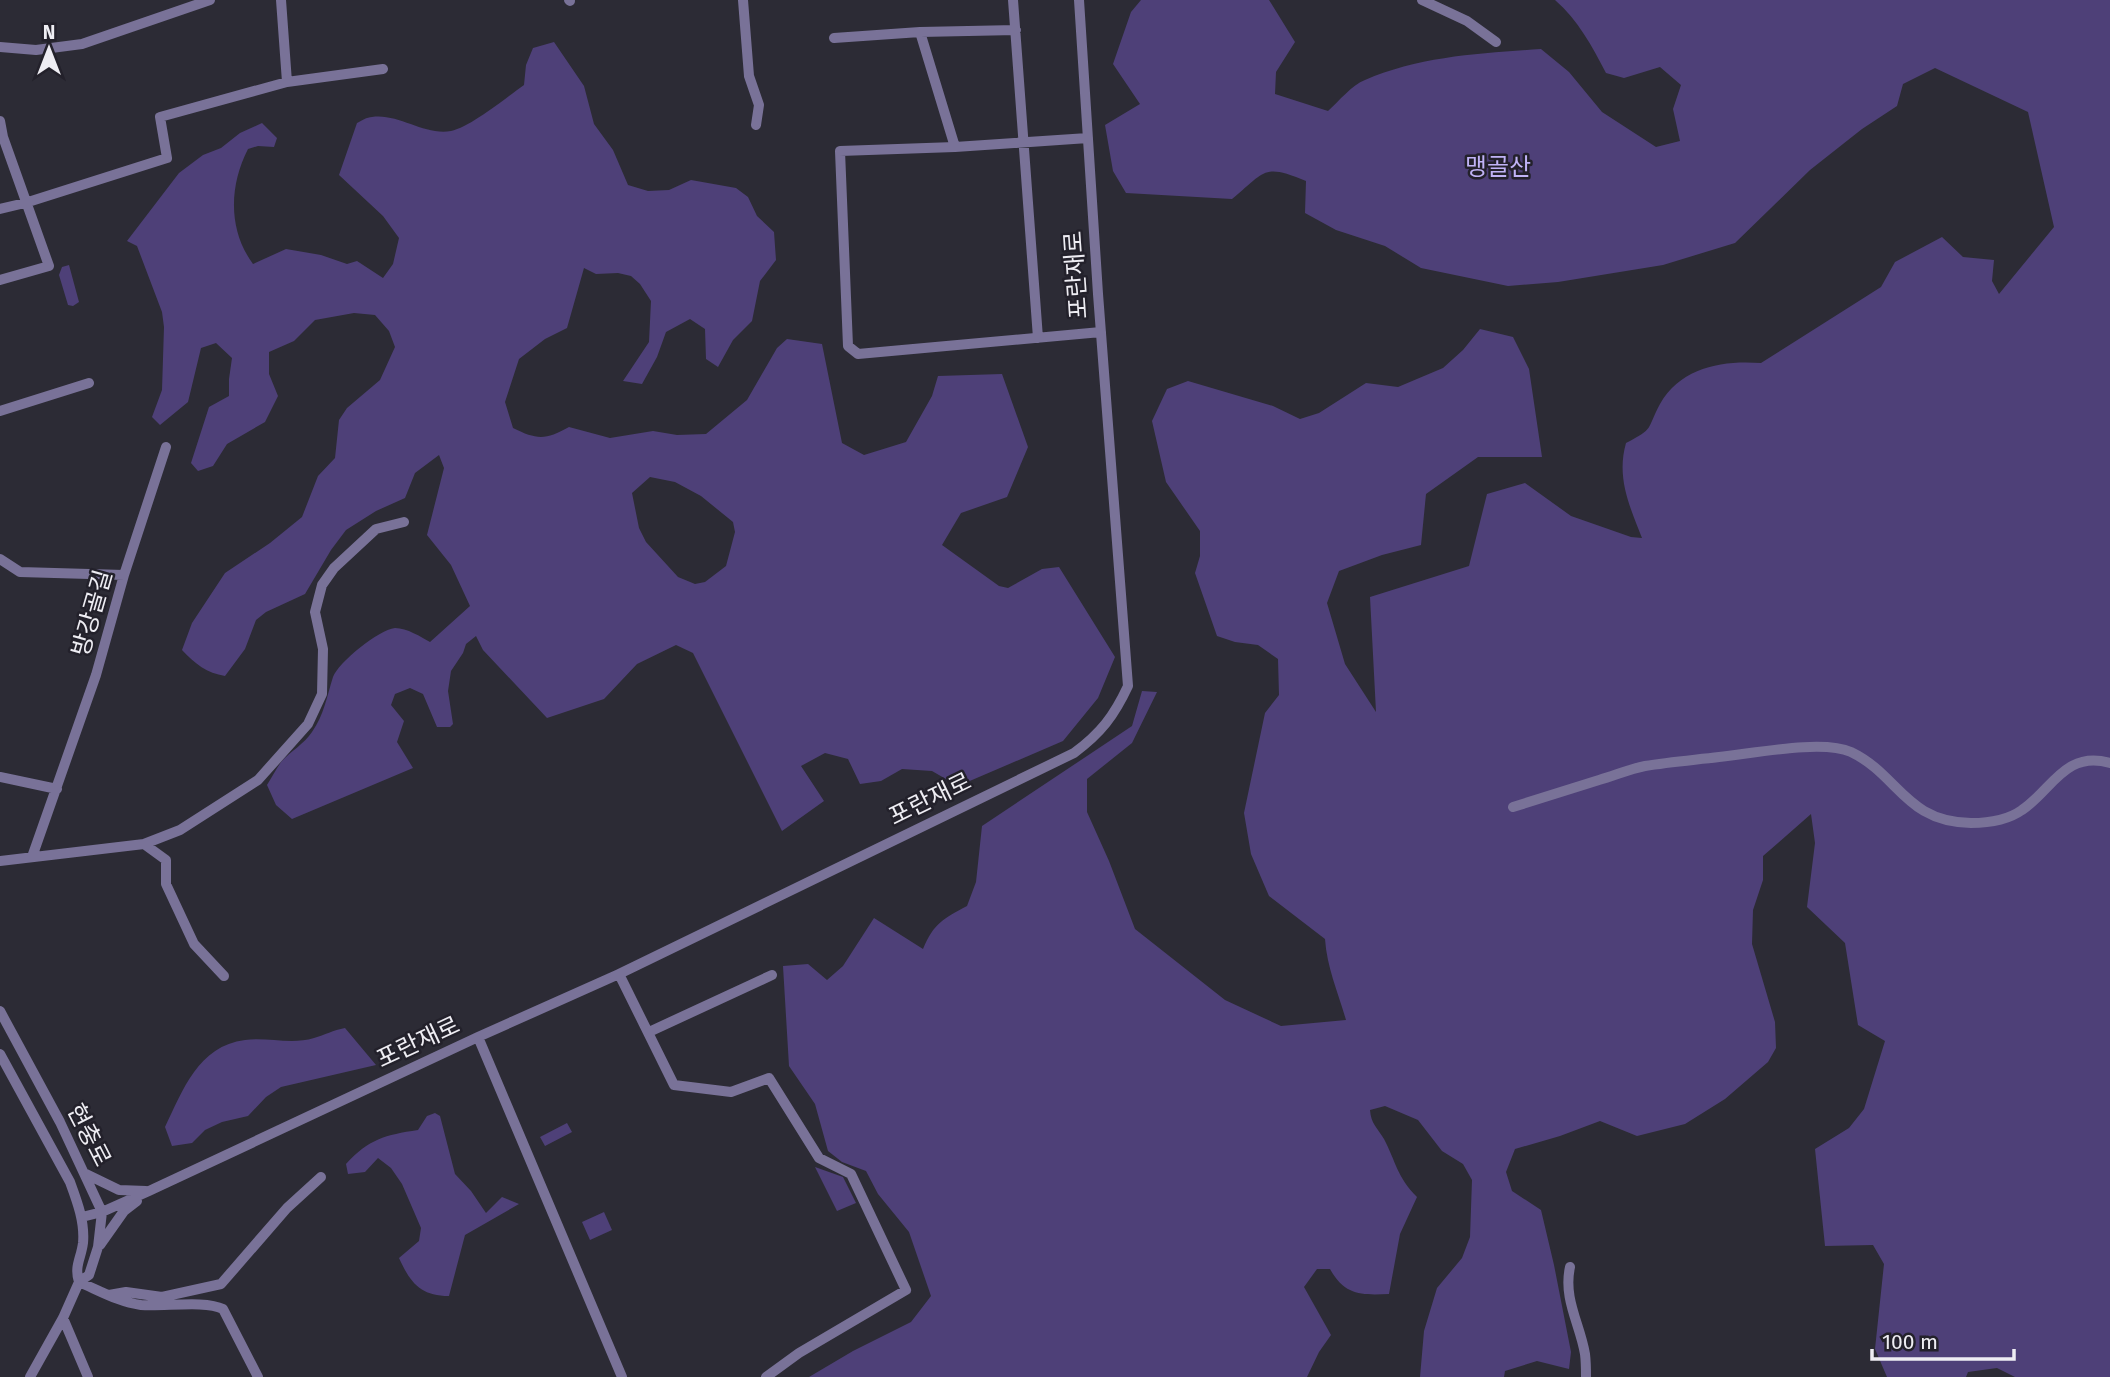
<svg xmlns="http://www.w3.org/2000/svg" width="2110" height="1377" font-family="'Fira Sans','Noto Sans KR',sans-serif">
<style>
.green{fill:#4e4078;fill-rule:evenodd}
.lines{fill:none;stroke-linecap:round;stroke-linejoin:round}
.minor{stroke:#797298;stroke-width:10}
.labels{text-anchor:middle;stroke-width:5;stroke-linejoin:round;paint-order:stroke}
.park-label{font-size:24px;fill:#c0b3f6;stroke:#23212b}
.street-label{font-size:24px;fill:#eeedf3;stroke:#23212b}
</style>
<rect width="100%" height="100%" fill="#2c2b35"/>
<path class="green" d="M 1141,0 L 1269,0 L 1295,42 L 1276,72 L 1275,94 L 1328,111 C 1339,101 1352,85 1365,80 C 1420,56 1483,53 1541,49 L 1569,72 L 1602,112 L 1656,147 L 1680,141 L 1673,109 L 1681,85 L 1660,67 L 1624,78 L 1606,73 C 1592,46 1578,20 1555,0 L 2110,0 L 2110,1377 L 2015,1377 L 1997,1368 L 1968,1372 L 1966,1377 L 1887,1377 L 1875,1349 L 1884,1264 L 1873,1245 L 1825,1246 L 1815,1149 L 1849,1128 L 1864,1109 L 1885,1041 L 1858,1025 L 1845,943 L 1807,907 L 1815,843 L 1811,814 L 1763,856 L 1763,880 L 1753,910 L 1752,944 L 1775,1022 L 1776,1048 L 1768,1062 L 1725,1099 L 1685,1124 L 1637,1136 L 1600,1121 L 1560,1136 L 1515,1149 L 1506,1172 L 1512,1191 L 1541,1210 L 1554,1265 L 1571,1352 L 1569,1369 L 1537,1361 L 1505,1371 L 1504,1377 L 1420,1377 L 1424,1331 L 1437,1288 L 1462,1258 L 1470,1237 L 1472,1180 L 1463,1164 L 1442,1151 L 1418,1120 L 1385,1106 L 1370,1110 C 1371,1124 1377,1127 1384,1139 C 1396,1162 1397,1177 1417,1197 L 1400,1234 L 1389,1294 C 1362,1295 1345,1296 1330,1269 L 1317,1269 L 1304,1287 L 1331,1335 L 1319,1352 L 1307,1377 L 809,1377 L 853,1351 L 911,1322 L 931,1296 L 909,1232 L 878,1194 L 866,1171 L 842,1162 L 828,1151 L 815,1104 L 789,1066 L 783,966 L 808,964 L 827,980 L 843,966 L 874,918 L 923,949 C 934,923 943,919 967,906 L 976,882 L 982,826 L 1132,726 L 1142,691 L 1157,692 L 1132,743 L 1087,779 L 1087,812 L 1109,861 L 1135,929 L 1225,1000 L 1281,1026 L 1346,1020 C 1338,992 1327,968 1325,939 L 1269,896 L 1251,854 L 1244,813 L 1265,713 L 1279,695 L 1278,659 L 1258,645 L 1235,642 L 1217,636 L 1195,573 L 1200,556 L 1200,531 L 1166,482 L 1152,421 L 1167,389 L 1188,381 L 1273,406 L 1300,419 L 1319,413 L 1366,383 L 1398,387 L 1443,368 L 1463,350 L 1480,329 L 1513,337 L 1529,369 L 1542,457 L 1478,457 L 1426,494 L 1421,545 L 1382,555 L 1339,571 L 1327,603 L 1345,664 L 1376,712 L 1370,597 L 1469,566 L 1487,494 L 1525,483 L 1571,516 L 1631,537 L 1642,538 C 1630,507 1616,478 1626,443 C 1655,428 1646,430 1660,404 C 1681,367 1723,360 1761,363 L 1881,287 L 1895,262 L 1942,237 L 1963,257 L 1994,260 L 1992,281 L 1999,294 L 2054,227 L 2028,112 L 1935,68 L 1903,84 L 1897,106 L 1862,129 L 1810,170 L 1735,243 L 1663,265 L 1558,282 L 1508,286 L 1421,268 L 1385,246 L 1336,230 L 1305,213 L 1306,181 C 1263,163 1266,171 1232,199 L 1126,193 L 1113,171 L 1105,125 L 1140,104 L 1113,64 L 1131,12 Z
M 554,42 L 584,86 L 594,124 L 613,150 L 628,185 L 648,191 L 669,190 L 691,180 L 736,188 L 748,197 L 757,216 L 774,232 L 776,260 L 760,281 L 752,321 L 733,340 L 718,367 L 706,359 L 705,329 L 690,319 L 666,332 L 657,357 L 642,384 L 623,381 L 649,342 L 651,301 L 640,284 L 631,276 L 618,273 L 596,274 L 584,268 L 567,328 L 545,339 L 519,359 L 505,402 L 513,428 C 537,440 546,440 569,427 L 610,438 L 653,431 L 677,435 L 706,434 L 747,400 L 777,348 L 787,339 L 822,344 L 842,443 L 864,455 L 906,442 L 932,396 L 938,376 L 1002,374 L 1028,447 L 1007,497 L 961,513 L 942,545 L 999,586 L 1008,588 L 1042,569 L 1059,567 L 1115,657 L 1098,698 L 1063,741 L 958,786 L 932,771 L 902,769 L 881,781 L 860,784 L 848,759 L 825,753 L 801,766 L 824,801 L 782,831 L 693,653 L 676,645 L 637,664 L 604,699 L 547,718 L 483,650 L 476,636 L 466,644 L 463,653 L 451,671 L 448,691 L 453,724 L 450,727 L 437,727 L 423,694 L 410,688 L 395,694 L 391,705 L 404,721 L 397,742 L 413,768 L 292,819 L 276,805 L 267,785 C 272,777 276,769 281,762 C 291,751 304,744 312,732 C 324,715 327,696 333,677 C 339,662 378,630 395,628 C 407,628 421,637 430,642 L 470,606 L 451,565 L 427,535 L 444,468 L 439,455 L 415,473 L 405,498 L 376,511 L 346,530 L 331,550 L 305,594 L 266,612 L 256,620 L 245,649 L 225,676 C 207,673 195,664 182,650 L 192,623 L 225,573 L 270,543 L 302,517 L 318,476 L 335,458 L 339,420 L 347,408 L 380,380 L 395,347 L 389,331 L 375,315 L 354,313 L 315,320 L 294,341 L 269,352 L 269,374 L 278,396 L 265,422 L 227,444 L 213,466 L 198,471 L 191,463 L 209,407 L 229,396 L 229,379 L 232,358 L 216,343 L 201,348 L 188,402 L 160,425 L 152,417 L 162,390 L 164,327 L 162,312 L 137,246 L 127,241 L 179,173 L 203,155 L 221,148 L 240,133 L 262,123 L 277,138 L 274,147 L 258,146 L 248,149 C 229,186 228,230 253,264 L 286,249 L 321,255 L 347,264 L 357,261 L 383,278 L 393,264 L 399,238 L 383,216 L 339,175 L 357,123 C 361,121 367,117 372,117 C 398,113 425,136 451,131 C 471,127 507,97 524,85 L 526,65 L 533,48 ZM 650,477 L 675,482 L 701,496 L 733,522 L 735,532 L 726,566 L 705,582 L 695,584 L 678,577 L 646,542 L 639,528 L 632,493 Z
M 69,265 L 79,302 L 73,306 L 68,305 L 59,275 L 62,267 Z
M 345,1028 L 376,1065 L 281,1087 L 266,1097 L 248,1116 L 222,1122 L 205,1130 L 192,1143 L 172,1146 L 165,1127 C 183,1090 198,1046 245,1040 C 267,1037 292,1045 314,1038 C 325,1035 333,1030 345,1028 Z
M 435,1113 L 440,1116 L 455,1174 L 471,1191 L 486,1213 L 502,1197 L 519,1204 L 465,1235 L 449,1296 C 420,1296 410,1282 399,1258 L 419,1241 L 421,1228 L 402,1184 L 391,1168 L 378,1158 L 365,1172 L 348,1174 L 346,1164 C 369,1139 385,1135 418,1130 L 427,1116 Z
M 567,1123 L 572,1132 L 545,1146 L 540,1137 Z
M 815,1167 L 843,1177 L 856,1203 L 837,1211 Z
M 604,1212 L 612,1230 L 590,1240 L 582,1222 Z"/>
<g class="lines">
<path class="minor" d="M 569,0 L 570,1
M 743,0 L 749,76 L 759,105 L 756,125
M 1013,0 L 1038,338
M 1422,0 L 1467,21 L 1496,42
M 920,32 L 955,147
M 834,38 L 920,32 L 1016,30
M 0,47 L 36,50 L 82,44 L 210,0
M 287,82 L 383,69
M 0,121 L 3,137 L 49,266 L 0,280
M 1088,138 L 955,147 L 840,151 L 848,346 L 858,354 L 1101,332
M 0,209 L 25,203 L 167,158 L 160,117 L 287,82 L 281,0
M 0,411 L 89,383
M 0,559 L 20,572 L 124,575
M 0,777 L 57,789
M 1513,807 C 1541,798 1570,789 1599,780 C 1614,776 1629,769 1645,766 C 1669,762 1694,760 1719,757 C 1751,754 1822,739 1851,752 C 1899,775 1905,822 1971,823 C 1988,823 2008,820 2022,810 C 2052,790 2065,750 2110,763
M 144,844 L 166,860 L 166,884 L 194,944 L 224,976
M 32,857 L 96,675 L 124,575 L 166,447
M 0,861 L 144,844 L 180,830 L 258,780 L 308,724 L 322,694 L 323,649 L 315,612 L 322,585 L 334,568 L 376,529 L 404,522
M 619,974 L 674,1085 L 731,1092 L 769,1078 L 819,1158 L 851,1174 L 906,1290 L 799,1353 L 766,1377
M 0,1011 L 60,1122 L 102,1212 L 98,1247 L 89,1275 L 79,1282 L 63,1318 L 30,1377
M 649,1032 L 772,975
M 478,1037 L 622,1377
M 0,1054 L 70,1182 C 77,1201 85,1222 83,1243 C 81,1259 74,1266 79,1282 C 100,1291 119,1302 141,1305 C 163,1307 205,1300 223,1309 L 258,1377
M 86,1174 L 119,1190 L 146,1191
M 82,1217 L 102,1212 L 149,1191 L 478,1037 L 619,974 L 1074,753 C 1101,733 1114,716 1128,686 L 1098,294 L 1079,0
M 100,1245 L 124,1211 L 137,1201
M 1570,1267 C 1563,1299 1580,1324 1585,1354 C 1586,1362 1586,1370 1586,1377
M 109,1295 L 126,1292 L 162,1297 L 221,1284 L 287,1208 L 321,1177
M 63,1318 L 88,1377"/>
</g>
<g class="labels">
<g class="park-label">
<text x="1498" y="175">맹골산</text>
</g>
<g class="street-label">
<text transform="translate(1076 275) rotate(-94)" y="8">포란재로</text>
<text transform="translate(92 613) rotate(-74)" y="8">방강골길</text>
<text transform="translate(930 799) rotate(-26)" y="8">포란재로</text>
<text transform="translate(418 1042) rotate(-25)" y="8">포란재로</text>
<text transform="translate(89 1135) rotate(63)" y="8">현충로</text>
</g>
</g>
<g transform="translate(49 49)" stroke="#23212b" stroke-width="5" paint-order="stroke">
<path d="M0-5L12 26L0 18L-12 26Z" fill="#eeedf3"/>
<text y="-10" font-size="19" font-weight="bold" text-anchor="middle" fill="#eeedf3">N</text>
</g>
<path d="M1872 1349v10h142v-10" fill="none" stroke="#eeedf3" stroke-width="3.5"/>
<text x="1882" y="1349" font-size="21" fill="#eeedf3" stroke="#23212b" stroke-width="5" paint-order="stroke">100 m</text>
</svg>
